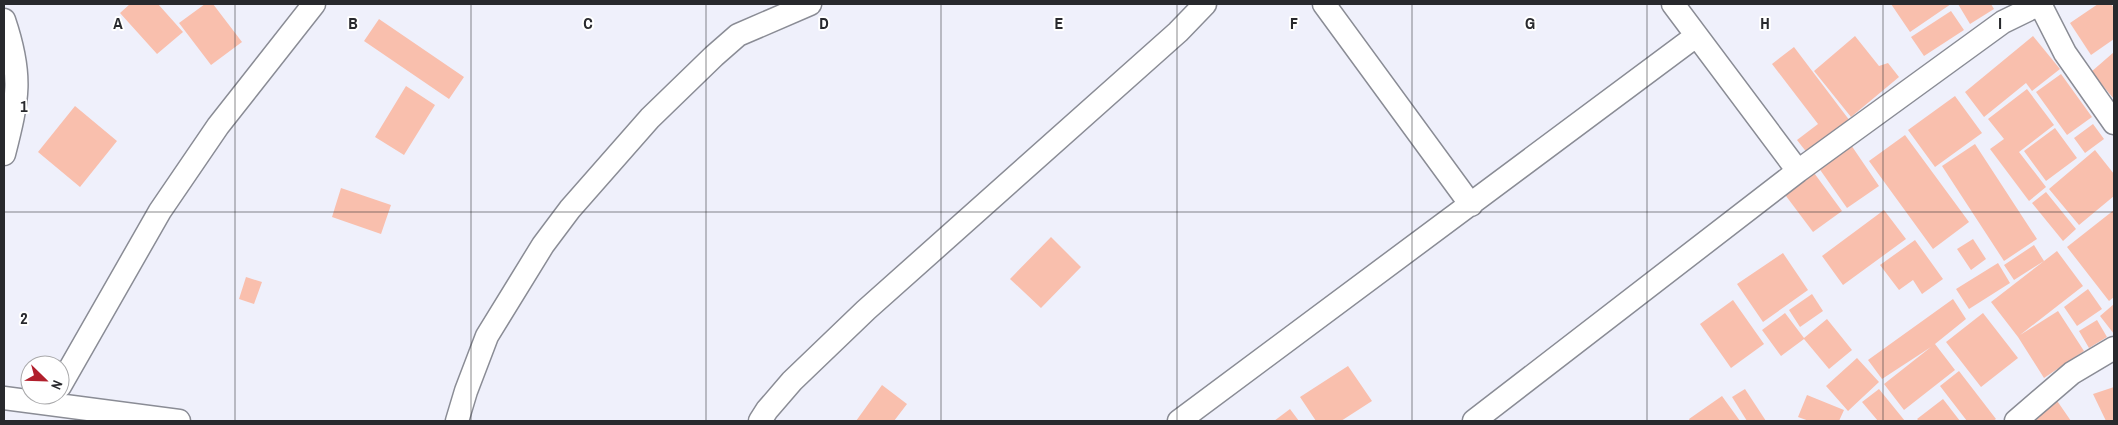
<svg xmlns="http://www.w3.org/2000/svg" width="2118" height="425" font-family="'Archivo Narrow',sans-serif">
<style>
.building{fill:#f9bfad}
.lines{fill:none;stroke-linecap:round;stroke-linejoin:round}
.minor-casing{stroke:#8a8c95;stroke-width:25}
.minor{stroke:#fff;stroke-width:22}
.grid{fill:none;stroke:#28292d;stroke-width:1;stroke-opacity:0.55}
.grid-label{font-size:16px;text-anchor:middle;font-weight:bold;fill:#28292d;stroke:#fff;stroke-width:4;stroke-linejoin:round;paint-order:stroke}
</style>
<rect width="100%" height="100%" fill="#eff0fb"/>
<path class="building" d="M 130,4 L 158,4 L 183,32 L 157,54 L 120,13 Z
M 205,4 L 213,4 L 242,42 L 211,65 L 179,23 Z
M 1891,4 L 1951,4 L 1910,32 Z
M 1958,4 L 1991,4 L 1994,9 L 1970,24 Z
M 2098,4 L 2111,4 L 2114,8 L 2114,39 L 2091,55 L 2070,23 Z
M 1951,11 L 1964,30 L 1924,56 L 1911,37 Z
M 379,19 L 464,77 L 449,99 L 364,41 Z
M 1855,36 L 1879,66 L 1888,63 L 1899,77 L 1851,117 L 1814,71 Z
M 2033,36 L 2060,69 L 2032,91 L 2026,83 L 1984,117 L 1965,92 Z
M 1794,47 L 1850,121 L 1808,154 L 1797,140 L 1818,124 L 1772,64 Z
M 2114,52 L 2114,99 L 2091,72 Z
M 2061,74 L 2092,117 L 2067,135 L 2036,92 Z
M 406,86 L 435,105 L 404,155 L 375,137 Z
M 2027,89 L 2054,125 L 2019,152 L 2046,187 L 2029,201 L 1990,149 L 2004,139 L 1988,119 Z
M 1955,96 L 1982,133 L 1935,167 L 1908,130 Z
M 75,106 L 117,141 L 80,187 L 38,152 Z
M 2093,124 L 2104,139 L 2085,153 L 2074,138 Z
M 2055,128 L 2077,158 L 2046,181 L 2024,151 Z
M 1905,135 L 1969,222 L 1933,249 L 1869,161 Z
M 1849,142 L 1879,186 L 1847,208 L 1816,164 Z
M 1975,144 L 2037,239 L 2004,261 L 1942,166 Z
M 2095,150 L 2114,174 L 2114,196 L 2079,225 L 2049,189 Z
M 1809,166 L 1842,211 L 1813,232 L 1780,188 Z
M 341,188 L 391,205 L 381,234 L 332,217 Z
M 2046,192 L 2076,229 L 2063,241 L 2032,203 Z
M 1884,210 L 1906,239 L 1843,285 L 1822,256 Z
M 2114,210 L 2114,297 L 2109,301 L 2067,247 Z
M 1051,237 L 1081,267 L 1041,308 L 1010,279 Z
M 1973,239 L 1986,259 L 1971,270 L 1957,249 Z
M 1915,240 L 1943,279 L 1922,294 L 1913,280 L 1899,290 L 1880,265 Z
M 2034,245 L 2044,261 L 2014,280 L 2004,265 Z
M 2057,251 L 2083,286 L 2020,335 L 2058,311 L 2084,351 L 2044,378 L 2018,337 L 1991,302 Z
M 1783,253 L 1808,290 L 1763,322 L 1737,284 Z
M 1998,263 L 2010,283 L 1969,309 L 1956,289 Z
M 246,277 L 262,282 L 254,304 L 239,299 Z
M 2088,289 L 2102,309 L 2077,326 L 2064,307 Z
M 1812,294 L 1823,311 L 1800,327 L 1789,310 Z
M 1953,299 L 1966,319 L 1935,344 L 1955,370 L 1904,410 L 1884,384 L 1931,347 L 1882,379 L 1868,360 Z
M 1733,300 L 1764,344 L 1731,368 L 1700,324 Z
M 2114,304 L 2114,334 L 2100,316 Z
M 1785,313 L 1804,338 L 1827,319 L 1852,350 L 1829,369 L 1804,339 L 1781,356 L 1762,330 Z
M 1983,313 L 2018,358 L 1981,387 L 1946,342 Z
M 2097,320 L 2107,337 L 2089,348 L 2079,331 Z
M 1857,358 L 1879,382 L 1848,411 L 1826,386 Z
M 1348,366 L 1372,401 L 1341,421 L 1316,421 L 1300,397 Z
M 1959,371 L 1996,419 L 1993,421 L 1967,421 L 1940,386 Z
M 882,385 L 907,404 L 894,421 L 856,421 Z
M 2114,387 L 2114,421 L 2106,421 L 2093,394 Z
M 1745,389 L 1766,421 L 1747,421 L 1732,397 Z
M 1879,389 L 1905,421 L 1878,421 L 1862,402 Z
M 2051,392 L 2071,421 L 2038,421 L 2029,408 Z
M 1807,395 L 1844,410 L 1839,421 L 1809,421 L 1798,417 Z
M 1722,396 L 1740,421 L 1690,421 L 1689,419 Z
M 1943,399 L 1960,421 L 1919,421 L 1917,419 Z
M 1290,409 L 1299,421 L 1274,421 Z"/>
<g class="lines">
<defs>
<path id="minor" d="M 1324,4 L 1471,205
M 1673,4 L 1798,171
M 2040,4 L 2065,53 L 2114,123
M 4,20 C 23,76 18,99 4,154
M 60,386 L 160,211 L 218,126 L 314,4
M 4,398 L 179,421
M 457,421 L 466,391 L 487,336 L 543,245 L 570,209 L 650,118 L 714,56 L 738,35 L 810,4
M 760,421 L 767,410 L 792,381 L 866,310 L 1178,32 L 1205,4
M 1179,421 L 1696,36
M 1474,421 L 1798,171 L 2003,22 L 2040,4
M 2016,421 L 2072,373 L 2114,348"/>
</defs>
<use href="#minor" class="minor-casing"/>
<use href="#minor" class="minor"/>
</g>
<path class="grid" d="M 235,4 L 235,421M 471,4 L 471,421M 706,4 L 706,421M 941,4 L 941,421M 1177,4 L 1177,421M 1412,4 L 1412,421M 1647,4 L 1647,421M 1883,4 L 1883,421M 4,212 L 2114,212"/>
<g class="grid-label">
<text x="118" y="29">A</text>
<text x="353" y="29">B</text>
<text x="588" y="29">C</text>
<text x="824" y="29">D</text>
<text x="1059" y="29">E</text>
<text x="1294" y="29">F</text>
<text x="1530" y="29">G</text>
<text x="1765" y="29">H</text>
<text x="2000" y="29">I</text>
<text x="24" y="112">1</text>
<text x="24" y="324">2</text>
</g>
<rect width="2118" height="425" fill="none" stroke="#28292d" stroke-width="10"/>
<g transform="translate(45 380) rotate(113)"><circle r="24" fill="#ffffff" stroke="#a9a9ab"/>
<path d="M0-4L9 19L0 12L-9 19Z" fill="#b11f2c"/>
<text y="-8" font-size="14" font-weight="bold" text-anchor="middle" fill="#28292d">N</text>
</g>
</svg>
